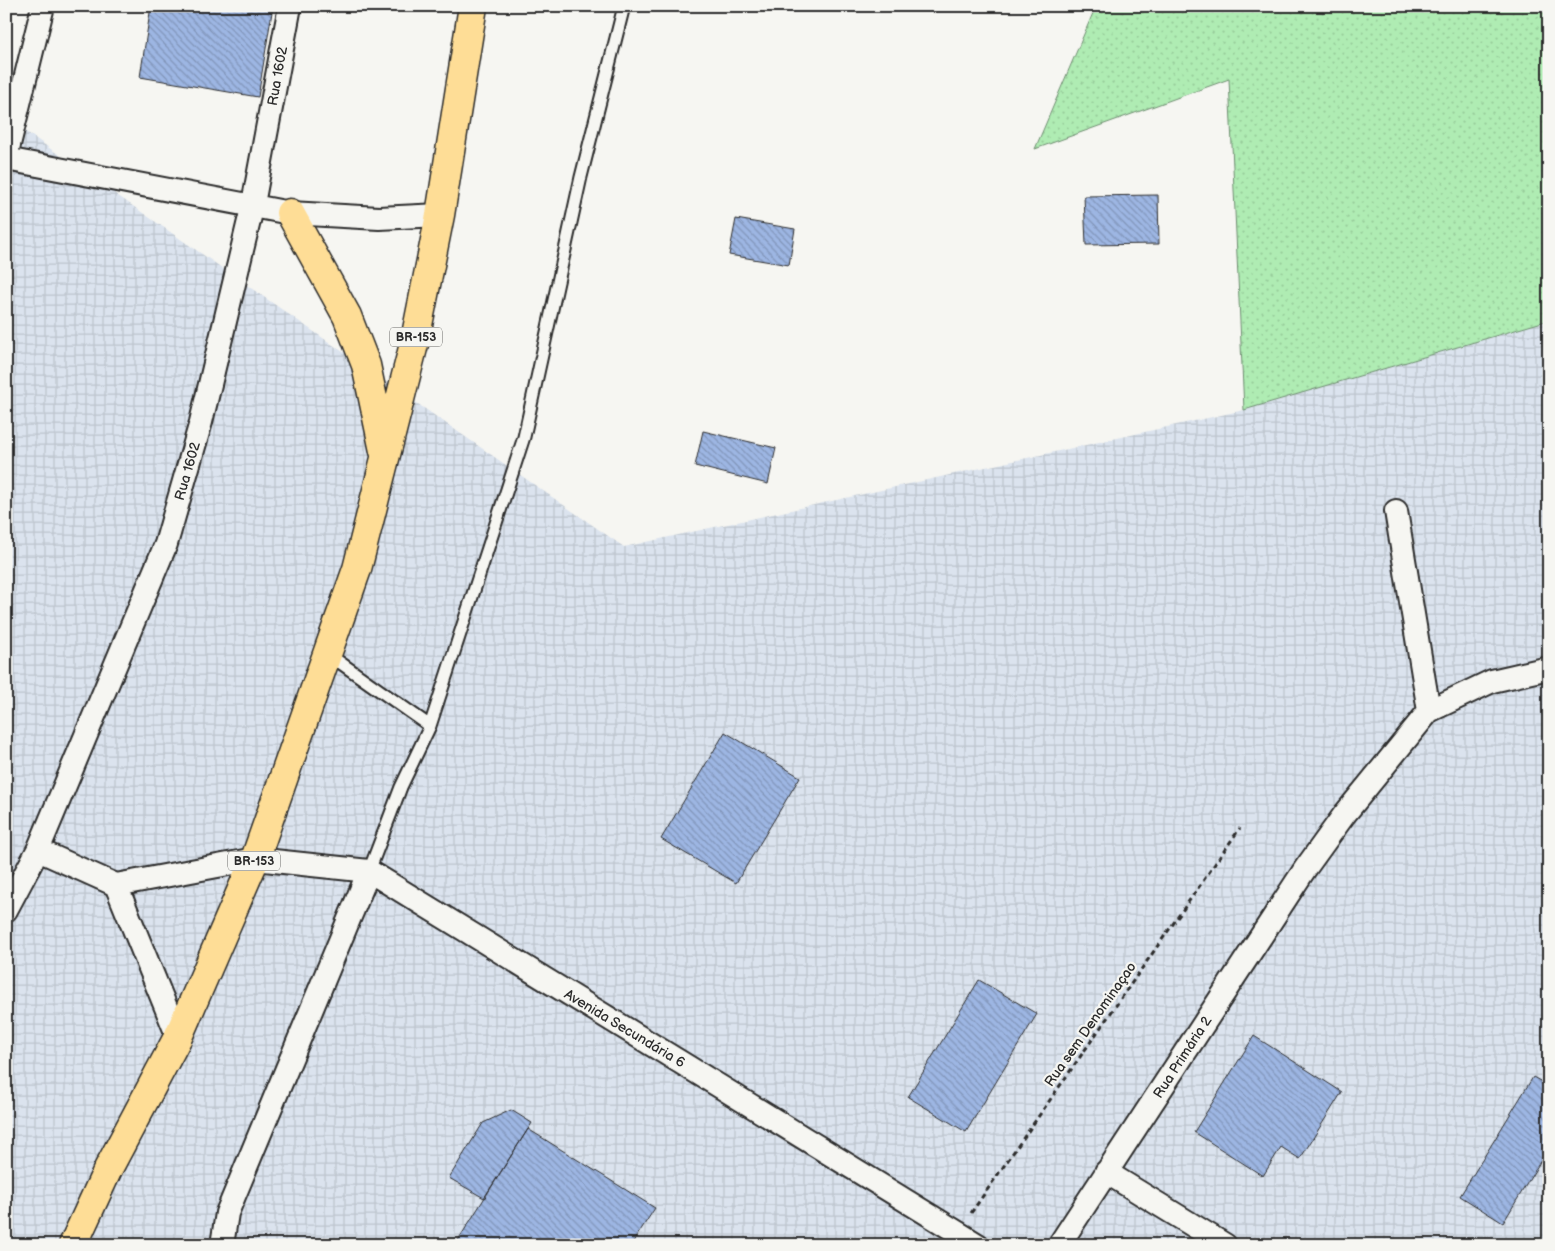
<svg xmlns="http://www.w3.org/2000/svg" width="1555" height="1251" font-family="'Balsamiq Sans',sans-serif">
<style>
.industrial{fill:url(#industrial-grid)}
.grass{fill:url(#grass-dots);stroke:#6d8c6f}
.building{fill:url(#building-back-hatch);stroke:#2b2b2b}
.lines{fill:none;stroke-linecap:round;stroke-linejoin:round}
.lane-casing{stroke:#2b2b2b;stroke-width:15}
.street-casing{stroke:#2b2b2b;stroke-width:26}
.highway-casing{stroke:#2b2b2b;stroke-width:31}
.path{stroke:#2b2b2b;stroke-width:3;stroke-dasharray:5 4;stroke-linecap:butt}
.lane{stroke:#f6f6f2;stroke-width:11}
.street{stroke:#f6f6f2;stroke-width:22}
.highway{stroke:#fedd96;stroke-width:28}
.labels{text-anchor:middle;stroke-width:4.5;stroke-linejoin:round;paint-order:stroke}
.shield{fill:#f6f6f2;stroke:#686867;stroke-width:1}
.shield-label{font-size:12px;font-weight:bold;fill:#2b2b2b}
.street-label{font-size:14px;fill:#2b2b2b;stroke:#f6f6f2}
</style>
<defs>
<pattern id="industrial-grid" width="8" height="8" patternUnits="userSpaceOnUse" patternTransform="scale(1.25)"><rect width="8" height="8" fill="#dbe3ee"/><path d="M0 4h8M4 0v8" fill="none" stroke="#bcc3cc"/></pattern>
<pattern id="grass-dots" width="8" height="8" patternUnits="userSpaceOnUse" patternTransform="scale(1.25)"><rect width="8" height="8" fill="#afecb3"/><path d="M2 2h.1M6 6h.1" fill="none" stroke="#97cb9a" stroke-width="1.8" stroke-linecap="round"/></pattern>
<pattern id="building-back-hatch" width="6" height="6" patternUnits="userSpaceOnUse" patternTransform="scale(1.25)"><rect width="6" height="6" fill="#9db6e3"/><path d="M-1 5l2 2M0 0l6 6M5-1l2 2" fill="none" stroke="#8094b8"/></pattern>
</defs>
<rect width="100%" height="100%" fill="#f6f6f2"/>
<filter id="ink" filterUnits="userSpaceOnUse"><feTurbulence type="fractalNoise" baseFrequency=".02" numOctaves="2"/><feDisplacementMap in="SourceGraphic" scale="10" xChannelSelector="R" yChannelSelector="G"/><feConvolveMatrix kernelMatrix="1 2 1 2 8 2 1 2 1" color-interpolation-filters="sRGB"/></filter>
<g filter="url(#ink)">
<path class="industrial" d="M 6,118 L 624,547 L 1244,410 L 1549,320 L 1549,1245 L 6,1245 Z"/>
<path class="grass" d="M 1096,6 L 1549,6 L 1549,320 L 1244,410 L 1229,79 L 1035,149 Z"/>
<path class="building" d="M 151,6 L 273,6 L 258,97 L 140,77 Z
M 1158,195 L 1159,244 L 1086,245 L 1084,196 Z
M 736,219 L 795,229 L 789,265 L 729,255 Z
M 703,431 L 776,448 L 768,484 L 695,466 Z
M 725,732 L 800,777 L 736,883 L 661,839 Z
M 979,980 L 1037,1014 L 966,1132 L 908,1097 Z
M 1254,1036 L 1342,1092 L 1300,1159 L 1281,1147 L 1263,1176 L 1194,1132 Z
M 1533,1077 L 1549,1086 L 1549,1147 L 1503,1223 L 1460,1196 Z
M 511,1110 L 532,1123 L 484,1198 L 449,1178 L 483,1123 Z
M 528,1129 L 655,1208 L 631,1245 L 455,1245 Z"/>
<g class="lines">
<defs>
<path id="lane" d="M 328,654 L 430,726
M 369,871 L 401,787 L 430,726 L 524,437 L 581,177 L 624,6"/>
<path id="street" d="M 6,157 L 43,6
M 6,159 L 290,213 L 379,218 L 440,215
M 1396,511 L 1429,711
M 38,850 L 116,885 L 178,1037
M 116,885 L 255,859 L 369,871 L 978,1245
M 6,910 L 38,850 L 166,544 L 201,422 L 253,204 L 290,6
M 1106,1172 L 1225,1245
M 222,1245 L 227,1213 L 369,871
M 1059,1245 L 1305,869 L 1344,815 L 1429,711 L 1492,681 L 1549,668"/>
<path id="highway" d="M 290,213 L 347,316 L 366,365 L 384,451
M 73,1245 L 108,1169 L 178,1037 L 255,859 L 357,569 L 415,340 L 440,215 L 473,6"/>
</defs>
<use href="#lane" class="lane-casing"/>
<use href="#street" class="street-casing"/>
<use href="#highway" class="highway-casing"/>
<path class="path" d="M 971,1213 L 1240,828"/>
<use href="#lane" class="lane"/>
<use href="#street" class="street"/>
<use href="#highway" class="highway"/>
</g>
</g>
<g class="labels">
<g class="shield">
<rect x="390" y="327.5" width="52" height="19" rx="4"/>
<rect x="228" y="851.5" width="52" height="19" rx="4"/>
</g>
<g class="shield-label">
<text x="416" y="341">BR-153</text>
<text x="254" y="865">BR-153</text>
</g>
<g class="street-label">
<text transform="translate(277 76) rotate(-80)" y="5">Rua 1602</text>
<text transform="translate(187 471) rotate(-74)" y="5">Rua 1602</text>
<text transform="translate(1090 1024) rotate(-55)" y="5">Rua sem Denominaçao</text>
<text transform="translate(625 1028) rotate(31)" y="5">Avenida Secundária 6</text>
<text transform="translate(1182 1057) rotate(-57)" y="5">Rua Primária 2</text>
</g>
</g>
<rect width="1555" height="1251" fill="none" stroke="#f6f6f2" stroke-width="25"/>
<rect x="12" y="12" width="1530" height="1226" fill="none" stroke="#2b2b2b" stroke-width="2" filter="url(#ink)"/>
</svg>
